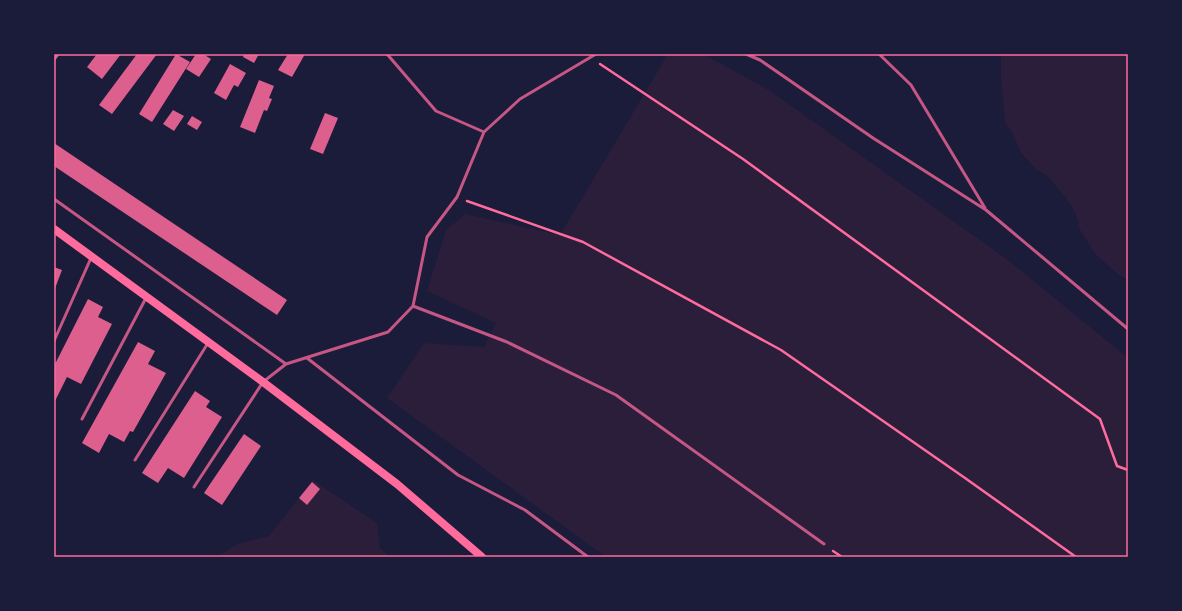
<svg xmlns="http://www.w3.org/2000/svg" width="1182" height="611" font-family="'Roboto Condensed',sans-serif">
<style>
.green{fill:#2a1e3b}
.building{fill:#dd5f8e}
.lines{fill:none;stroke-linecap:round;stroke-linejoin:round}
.path{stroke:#ff6b9d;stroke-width:2.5}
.service{stroke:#c65784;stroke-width:3}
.secondary{stroke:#ff6b9d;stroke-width:8}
.neatline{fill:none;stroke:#ff6b9d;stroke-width:1.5}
</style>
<rect width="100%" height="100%" fill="#1b1b3a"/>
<path class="green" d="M 668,54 L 703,54 L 769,90 L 1008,260 L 1128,358 L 1128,557 L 606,557 L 387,398 L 424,343 L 484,347 L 496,323 L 427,291 L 446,230 L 465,214 L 560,235 Z
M 1001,54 L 1128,54 L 1128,279 L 1119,275 L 1096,255 L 1080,230 L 1076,215 L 1071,205 L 1063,194 L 1047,176 L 1037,170 L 1021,153 L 1012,132 L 1005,123 L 1001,78 Z
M 313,480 L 377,523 L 380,548 L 390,557 L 217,557 L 237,544 L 269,536 Z"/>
<path class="building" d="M 54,54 L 60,54 L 54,62 Z
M 97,54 L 121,54 L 102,79 L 87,67 Z
M 137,54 L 157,54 L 112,114 L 99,105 Z
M 176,54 L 190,62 L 152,122 L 139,114 Z
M 196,54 L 203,54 L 211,59 L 199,77 L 186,69 Z
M 244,54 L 259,54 L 254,63 L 243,57 Z
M 288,54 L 305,54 L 292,77 L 278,70 Z
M 230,64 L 246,73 L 238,87 L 234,85 L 226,100 L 214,93 Z
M 259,80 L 274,86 L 269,98 L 272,99 L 267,111 L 264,110 L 255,133 L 240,127 Z
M 173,110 L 184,116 L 174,131 L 163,124 Z
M 325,113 L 338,118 L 323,154 L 310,149 Z
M 192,116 L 202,122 L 197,130 L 187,124 Z
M 54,143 L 287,300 L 277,315 L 54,166 Z
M 54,267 L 62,270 L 54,291 Z
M 88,299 L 103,307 L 98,317 L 112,324 L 81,384 L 67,377 L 54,403 L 54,366 Z
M 138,342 L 155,351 L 148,364 L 166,373 L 133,432 L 130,431 L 124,442 L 109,434 L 99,453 L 82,443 Z
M 195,391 L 210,401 L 206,407 L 222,417 L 184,478 L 168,468 L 158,483 L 142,473 Z
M 244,434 L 261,446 L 222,505 L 204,493 Z
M 312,482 L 320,489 L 307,505 L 299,498 Z"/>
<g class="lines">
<path class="path" d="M 600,64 L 743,159 L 1100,419 L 1117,466 L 1128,470
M 467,201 L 583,242 L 781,350 L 965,478 L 1076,557
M 833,551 L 842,557"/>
<path class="service" d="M 387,54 L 436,111 L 484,132
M 746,54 L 760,60 L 873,138 L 986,210 L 1128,329
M 879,54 L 911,85 L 985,208
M 54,199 L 286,364
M 413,306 L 507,342 L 616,395 L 824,544
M 54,341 L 91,258
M 307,358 L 458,475 L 525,510 L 588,557
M 82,419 L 146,298
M 135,460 L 208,343
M 194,487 L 263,382 L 286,364 L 388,332 L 413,306 L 427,237 L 457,197 L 484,132 L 520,99 L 596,54"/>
<path class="secondary" d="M 54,229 L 263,382 L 397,484 L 482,557"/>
</g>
<rect width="1182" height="611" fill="none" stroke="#1b1b3a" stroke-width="110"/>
<rect x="55" y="55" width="1072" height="501" class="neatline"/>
</svg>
